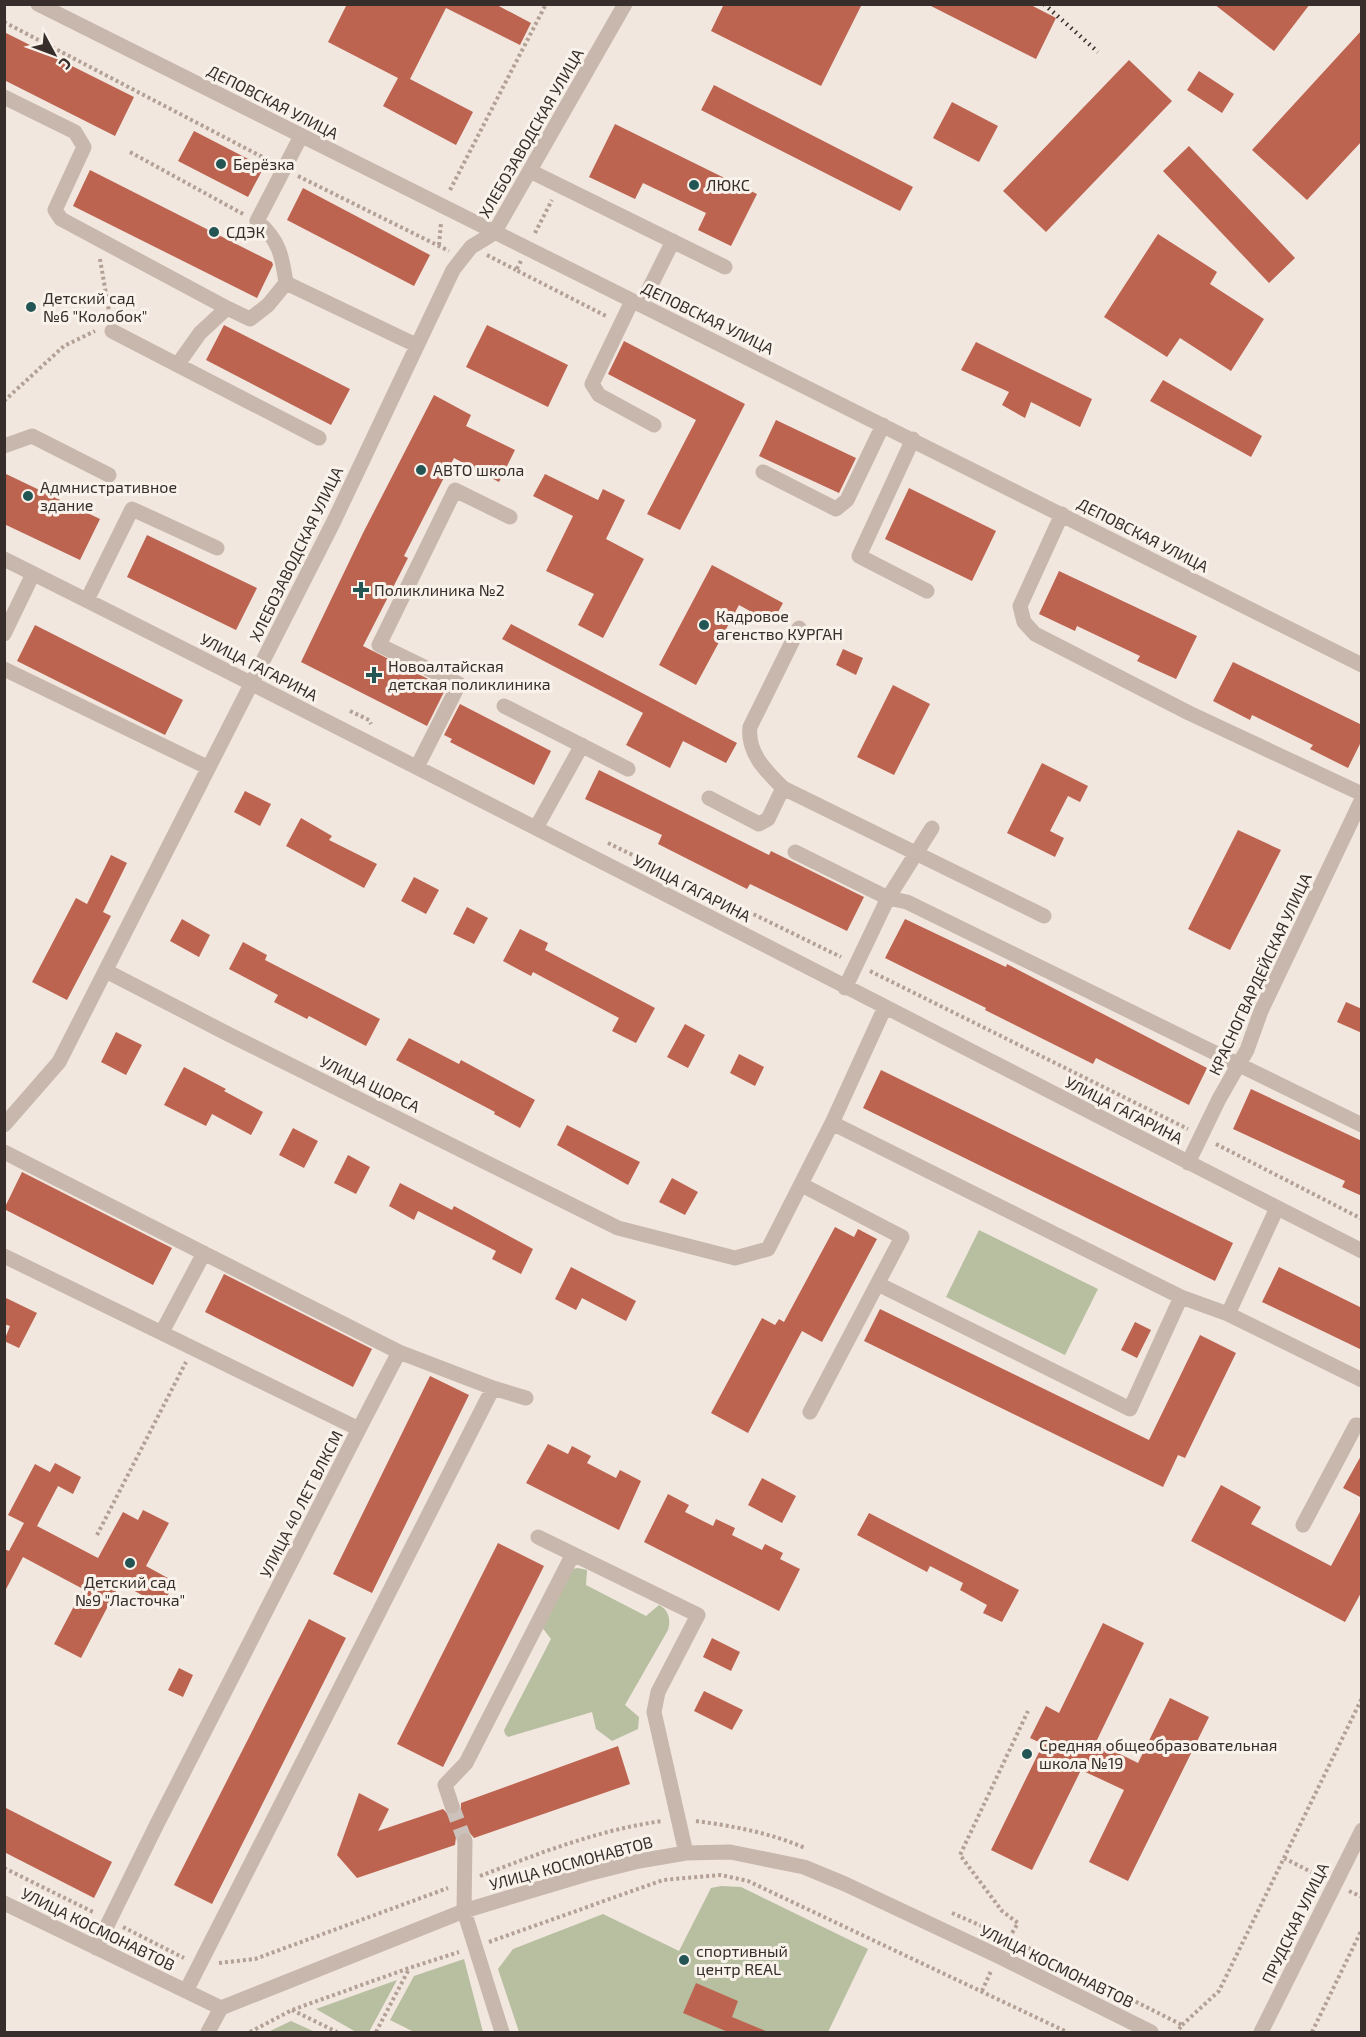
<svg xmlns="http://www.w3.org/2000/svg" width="1366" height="2037" font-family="'Exo 2',sans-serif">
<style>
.green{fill:#b7bfa0}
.building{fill:#bd6451}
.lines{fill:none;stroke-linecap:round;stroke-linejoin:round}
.minor-tunnel{stroke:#ccc2bb;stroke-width:15;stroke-dasharray:15 8;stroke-linecap:butt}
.path{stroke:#b4a196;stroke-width:4;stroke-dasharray:3 3;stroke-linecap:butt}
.minor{stroke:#c8b7ac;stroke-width:15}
.rail{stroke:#372d2a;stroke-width:4.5;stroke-dasharray:1.5 4.5;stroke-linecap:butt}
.poi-dot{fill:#235555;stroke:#f9f2eb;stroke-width:2}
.labels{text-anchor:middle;stroke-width:6;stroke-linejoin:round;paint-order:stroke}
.street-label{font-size:16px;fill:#372d2a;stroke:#f9f2eb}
.poi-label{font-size:16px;fill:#372d2a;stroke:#f9f2eb;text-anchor:start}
</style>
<rect width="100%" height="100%" fill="#f1e7df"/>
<path class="green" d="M 979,1230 L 1098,1289 L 1065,1355 L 946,1297 Z
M 578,1568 L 587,1570 L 586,1585 L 646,1616 L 659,1605 C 669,1610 671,1620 668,1630 L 625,1705 L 639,1717 L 638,1729 L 612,1741 L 596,1729 L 592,1712 L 508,1737 L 505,1734 L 504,1730 L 551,1639 L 541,1626 L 572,1569 Z
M 721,1886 L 741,1887 L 868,1949 L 828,2032 L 519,2032 L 498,1969 L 513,1949 L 603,1914 L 679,1951 L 711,1888 Z
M 464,1959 L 483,2032 L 414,2032 L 390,2020 L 414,1976 Z
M 397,1980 L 369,2032 L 356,2032 L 316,2009 Z
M 291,2021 L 315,2032 L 268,2032 Z"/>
<path class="building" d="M 347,4 L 495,4 L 531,23 L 520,45 L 446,8 L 410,79 L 473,112 L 456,145 L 383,106 L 398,78 L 328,42 Z
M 724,4 L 862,4 L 821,86 L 711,31 Z
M 927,4 L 1029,4 L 1056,18 L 1036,59 Z
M 1214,4 L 1310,4 L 1274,51 Z
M 1362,30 L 1362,141 L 1307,200 L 1252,150 Z
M 4,32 L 134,97 L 115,136 L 4,80 Z
M 1129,60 L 1172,101 L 1046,232 L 1003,191 Z
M 1199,71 L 1234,94 L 1222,113 L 1187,90 Z
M 714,85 L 913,187 L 900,211 L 701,110 Z
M 952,102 L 998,126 L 979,162 L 933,138 Z
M 615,124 L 757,194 L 731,246 L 698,230 L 706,213 L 643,183 L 635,199 L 589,177 Z
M 194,131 L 264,167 L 248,197 L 178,161 Z
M 1189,146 L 1295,258 L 1269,283 L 1163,171 Z
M 90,170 L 272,262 L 273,265 L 257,298 L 73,206 Z
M 303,188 L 430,255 L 414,286 L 287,220 Z
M 1158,234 L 1217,272 L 1210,284 L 1264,319 L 1231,371 L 1180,338 L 1167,357 L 1104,317 Z
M 224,325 L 350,389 L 331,425 L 206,360 Z
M 487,325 L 568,365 L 548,407 L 466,367 Z
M 624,341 L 745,404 L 680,530 L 647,514 L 696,420 L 608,374 Z
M 976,342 L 1092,399 L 1080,427 L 1031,402 L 1025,418 L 1002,405 L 1009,392 L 961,370 Z
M 1163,380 L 1262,436 L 1251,457 L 1150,401 Z
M 434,395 L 471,415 L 466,426 L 515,450 L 499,482 L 454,458 L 404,556 L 408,558 L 363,646 L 446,688 L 427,726 L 301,662 L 363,533 Z
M 776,420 L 856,458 L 839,493 L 759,456 Z
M 4,473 L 100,519 L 80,560 L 4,524 Z
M 545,474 L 598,500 L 603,489 L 625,500 L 606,539 L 644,559 L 603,638 L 578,625 L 594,594 L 546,571 L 573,516 L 533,496 Z
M 909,488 L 996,531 L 972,581 L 885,539 Z
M 147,535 L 257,588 L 236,630 L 127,577 Z
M 712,565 L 783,603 L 772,623 L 739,605 L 696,685 L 659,665 Z
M 1059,571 L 1197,636 L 1176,679 L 1137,661 L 1140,656 L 1077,626 L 1075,631 L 1039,614 Z
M 511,624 L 737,743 L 726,763 L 683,741 L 670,768 L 626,745 L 643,713 L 502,639 Z
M 35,625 L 183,700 L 165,735 L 17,661 Z
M 843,649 L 863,658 L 856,675 L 836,665 Z
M 1233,662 L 1362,725 L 1362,740 L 1348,768 L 1310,749 L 1313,745 L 1252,715 L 1250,720 L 1213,701 Z
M 893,685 L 930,704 L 894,775 L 857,757 Z
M 460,704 L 551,751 L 534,785 L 450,742 L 452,739 L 444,735 Z
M 1042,763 L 1088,786 L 1080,802 L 1068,796 L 1050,831 L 1064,838 L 1055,857 L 1007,833 Z
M 599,770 L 769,855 L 771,851 L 864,897 L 847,931 L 750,884 L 747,889 L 658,844 L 662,835 L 585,799 Z
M 245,791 L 271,804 L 260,826 L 234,812 Z
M 301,818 L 332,836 L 329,840 L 377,864 L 364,888 L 286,846 Z
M 1238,830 L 1281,850 L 1230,950 L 1188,929 Z
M 111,855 L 127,863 L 103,912 L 111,916 L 67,1000 L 32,982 L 76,898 L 87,904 Z
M 414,877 L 439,890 L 426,914 L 401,901 Z
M 467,907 L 488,918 L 474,944 L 453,934 Z
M 182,919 L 210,935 L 199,957 L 170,941 Z
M 905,919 L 1006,967 L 1007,964 L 1207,1068 L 1189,1105 L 1096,1058 L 1093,1064 L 985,1010 L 986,1008 L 885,958 Z
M 520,929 L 548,943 L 545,950 L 655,1008 L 636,1043 L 612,1031 L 619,1018 L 533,972 L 531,976 L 503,961 Z
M 243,942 L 267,955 L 265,960 L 380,1019 L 366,1046 L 309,1016 L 307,1019 L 274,1002 L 278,995 L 229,969 Z
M 1346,1002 L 1362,1009 L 1362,1033 L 1337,1022 Z
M 685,1024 L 705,1035 L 688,1068 L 667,1057 Z
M 116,1032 L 142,1045 L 126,1075 L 101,1062 Z
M 409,1038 L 459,1064 L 461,1060 L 535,1100 L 520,1128 L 494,1114 L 495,1112 L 396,1060 Z
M 739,1054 L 764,1067 L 755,1086 L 730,1073 Z
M 184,1067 L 226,1089 L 224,1091 L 263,1112 L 251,1135 L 212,1114 L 206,1126 L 164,1105 Z
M 881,1070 L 1233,1243 L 1215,1281 L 863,1108 Z
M 1251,1089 L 1362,1141 L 1362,1196 L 1342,1187 L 1345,1181 L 1233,1129 Z
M 567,1125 L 640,1162 L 628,1185 L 557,1145 Z
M 293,1128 L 318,1141 L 304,1168 L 279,1155 Z
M 348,1155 L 370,1167 L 356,1194 L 334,1183 Z
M 22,1172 L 172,1248 L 153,1285 L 4,1209 Z
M 672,1178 L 698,1192 L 685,1215 L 659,1202 Z
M 400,1183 L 452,1210 L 454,1206 L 533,1249 L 521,1274 L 492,1259 L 496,1251 L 418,1211 L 414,1220 L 389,1206 Z
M 835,1227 L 854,1237 L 858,1229 L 877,1239 L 822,1342 L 802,1331 L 748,1433 L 711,1413 L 762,1318 L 775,1325 L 779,1319 L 784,1322 Z
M 571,1267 L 636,1301 L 626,1321 L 582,1298 L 576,1310 L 555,1299 Z
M 1279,1267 L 1362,1308 L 1362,1350 L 1262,1302 Z
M 224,1274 L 372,1349 L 353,1387 L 205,1312 Z
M 4,1297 L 37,1313 L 19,1348 L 4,1341 L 10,1326 L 4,1324 Z
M 880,1309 L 1149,1440 L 1200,1335 L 1236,1353 L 1185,1458 L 1178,1455 L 1163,1487 L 864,1341 Z
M 1135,1322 L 1151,1330 L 1137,1358 L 1121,1350 Z
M 430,1376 L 469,1395 L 372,1593 L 333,1574 Z
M 548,1444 L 568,1454 L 572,1446 L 591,1456 L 587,1463 L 616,1478 L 620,1470 L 641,1481 L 619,1530 L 526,1483 Z
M 1362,1454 L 1362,1498 L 1343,1488 Z
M 55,1463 L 81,1477 L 73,1494 L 58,1486 L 37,1526 L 98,1558 L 123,1512 L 138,1520 L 143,1510 L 169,1523 L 146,1566 L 175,1582 L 162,1606 L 120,1583 L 81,1658 L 54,1644 L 83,1589 L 23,1557 L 4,1593 L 4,1549 L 9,1551 L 24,1523 L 8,1515 L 35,1464 L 50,1472 Z
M 762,1478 L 796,1496 L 782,1523 L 748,1505 Z
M 1221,1485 L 1261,1507 L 1251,1524 L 1331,1566 L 1362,1508 L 1362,1591 L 1345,1622 L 1191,1541 Z
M 668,1494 L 689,1505 L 685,1512 L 713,1526 L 716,1519 L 735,1528 L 732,1535 L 762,1550 L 765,1544 L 783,1553 L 780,1559 L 800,1569 L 779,1611 L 644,1542 Z
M 869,1513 L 1019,1590 L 1002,1622 L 983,1613 L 987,1605 L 960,1590 L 963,1583 L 930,1566 L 927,1572 L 857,1535 Z
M 498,1543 L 544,1566 L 443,1767 L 397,1744 Z
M 309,1619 L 346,1638 L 212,1904 L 174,1885 Z
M 1103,1623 L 1144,1643 L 1096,1742 L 1138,1763 L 1170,1698 L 1209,1717 L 1128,1881 L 1089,1862 L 1124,1790 L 1081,1770 L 1032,1870 L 991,1850 L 1043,1744 L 1030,1738 L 1046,1706 L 1059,1713 Z
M 712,1638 L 740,1652 L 731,1671 L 703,1657 Z
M 179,1668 L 193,1675 L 183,1697 L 168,1690 Z
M 704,1691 L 743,1710 L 732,1730 L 694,1711 Z
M 618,1746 L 630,1784 L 474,1838 L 469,1832 L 461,1832 L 456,1837 L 455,1845 L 357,1878 L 337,1855 L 359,1793 L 389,1809 L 378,1831 L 443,1809 L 449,1815 L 456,1815 L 461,1809 L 461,1803 Z
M 4,1807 L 112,1862 L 94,1898 L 4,1852 Z
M 696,1983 L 738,2001 L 732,2017 L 768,2032 L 728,2032 L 683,2013 Z"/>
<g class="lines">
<path class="minor-tunnel" d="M 452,1806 L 465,1841"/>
<path class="path" d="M 4,22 L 270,161
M 130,152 L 243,214
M 298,176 L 449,251
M 450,190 L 546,4
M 535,233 L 552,200
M 439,245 L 441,223
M 487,255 L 516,270
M 100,259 L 110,317
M 521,261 L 516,270 L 606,316
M 4,401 L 64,346 L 95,331
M 350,711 L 369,720 L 371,724
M 608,843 L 841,957
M 870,971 L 1188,1129
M 1216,1144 L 1362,1219
M 97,1535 L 186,1362
M 696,1821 C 733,1826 771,1833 805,1848
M 1284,1858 L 1321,1877
M 4,1868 L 95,1913
M 480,1876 C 540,1853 598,1830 662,1821
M 1349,1891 L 1362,1897
M 952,1913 L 1009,1938 L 1182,2025 L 1177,2032
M 123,1927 L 184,1958
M 1009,1938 L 1018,1923 L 1002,1911 L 960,1855 L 1028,1711
M 489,1942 L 663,1880 L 721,1875 L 748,1881 L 1067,2032
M 219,1963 L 255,1959 L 448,1888
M 982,1991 L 991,1971
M 292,2010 L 337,2032
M 1182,2025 L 1219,1991 L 1362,1698
M 250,2032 L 292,2010 L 409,1968 L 459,1952
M 376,2032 L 409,1969
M 1312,2032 L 1362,1929"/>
<path class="minor" d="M 38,4 C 479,225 921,443 1362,665
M 4,97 L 75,132 L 84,147 L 55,210 L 61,219 L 227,308
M 530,171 L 725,267
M 286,283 L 416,345
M 632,301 L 592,384 L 599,395 L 654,425
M 641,305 L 673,241
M 112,331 L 319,438
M 178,364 L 200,333 L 227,308 L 250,319 L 268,305 L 286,283 C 282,255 279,240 257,221 L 301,136
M 913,439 L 859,556 L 927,591
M 4,446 L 32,436 L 109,475
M 763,472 L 836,509 L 847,500 L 883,425
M 1062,514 L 1020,606 L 1024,622 L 1035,634 L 1189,713 L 1362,794
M 4,559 C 459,786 909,1020 1362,1251
M 87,600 L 132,509 L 217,548
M 799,628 L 750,727 C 747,753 766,771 783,788 L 1044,916
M 4,634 L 33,574
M 4,669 L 207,767
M 504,706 L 628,769
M 417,767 L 459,684 L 379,645 L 455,490 L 510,517
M 709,798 L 759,824 L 768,819 L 783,788
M 536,828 L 582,745
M 795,852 L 888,898 L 907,902 L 1362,1125
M 106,971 L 230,1035 L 618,1228 L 735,1258 L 768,1249 L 832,1123 L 885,1007
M 845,988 L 888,898 L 932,828
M 832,1123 L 1181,1297 L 1228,1314 L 1362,1380
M 4,1125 L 59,1062 L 333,523 L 453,270 L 471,247 L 494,233 L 625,4
M 4,1152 L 399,1352 L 493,1388
M 1188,1163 L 1219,1099 L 1247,1050 L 1261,1011 L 1362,799
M 802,1185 L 902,1237 L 810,1412
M 4,1256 L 359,1429 L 157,1824 L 96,1948
M 878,1284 L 1130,1409 L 1181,1297
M 1228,1314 L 1277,1208
M 162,1332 L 204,1253
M 359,1429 L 399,1352
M 1303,1525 L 1356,1425 L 1362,1426
M 538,1537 L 698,1615 L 658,1692 L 654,1712 L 686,1853
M 452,1806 L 445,1785 L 466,1763 L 573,1554
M 465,1841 L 464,1911 L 502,2032
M 4,1903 L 221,2008 L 464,1911 L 587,1874 L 639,1861 L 686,1853 L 730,1852 L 804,1867 L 845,1884 L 998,1956 L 1151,2032
M 186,1991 L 493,1388 L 526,1398
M 208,2032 L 221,2008
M 1261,2032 L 1362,1830"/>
<path class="rail" d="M 1044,4 L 1098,52"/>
</g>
<g class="poi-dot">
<circle cx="221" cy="164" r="6"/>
<circle cx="694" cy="185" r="6"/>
<circle cx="214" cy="232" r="6"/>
<circle cx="31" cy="307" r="6"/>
<circle cx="421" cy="470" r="6"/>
<circle cx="28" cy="496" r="6"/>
<path d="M358 581h6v6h6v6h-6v6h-6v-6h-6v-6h6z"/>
<circle cx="704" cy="625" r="6"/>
<path d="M371 666h6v6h6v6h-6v6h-6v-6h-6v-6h6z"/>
<circle cx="130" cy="1563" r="6"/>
<circle cx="1027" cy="1754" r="6"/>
<circle cx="684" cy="1960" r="6"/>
</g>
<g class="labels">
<g class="street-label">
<text transform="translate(273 102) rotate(27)" y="6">ДЕПОВСКАЯ УЛИЦА</text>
<text transform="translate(531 133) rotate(-60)" y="6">ХЛЕБОЗАВОДСКАЯ УЛИЦА</text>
<text transform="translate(708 318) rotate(26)" y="6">ДЕПОВСКАЯ УЛИЦА</text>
<text transform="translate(1143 535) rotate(27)" y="6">ДЕПОВСКАЯ УЛИЦА</text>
<text transform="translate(296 554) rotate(-64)" y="6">ХЛЕБОЗАВОДСКАЯ УЛИЦА</text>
<text transform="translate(259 667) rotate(27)" y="6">УЛИЦА ГАГАРИНА</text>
<text transform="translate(692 888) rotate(27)" y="6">УЛИЦА ГАГАРИНА</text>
<text transform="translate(1260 974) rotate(-65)" y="6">КРАСНОГВАРДЕЙСКАЯ УЛИЦА</text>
<text transform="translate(370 1084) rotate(26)" y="6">УЛИЦА ЩОРСА</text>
<text transform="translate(1124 1110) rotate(27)" y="6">УЛИЦА ГАГАРИНА</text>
<text transform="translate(301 1504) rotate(-63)" y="6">УЛИЦА 40 ЛЕТ ВЛКСМ</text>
<text transform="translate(571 1863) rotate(-15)" y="6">УЛИЦА КОСМОНАВТОВ</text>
<text transform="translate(1295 1923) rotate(-64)" y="6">ПРУДСКАЯ УЛИЦА</text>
<text transform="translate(98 1929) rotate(26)" y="6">УЛИЦА КОСМОНАВТОВ</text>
<text transform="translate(1057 1966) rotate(26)" y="6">УЛИЦА КОСМОНАВТОВ</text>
</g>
<g class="poi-label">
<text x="233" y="170">Берёзка</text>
<text x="706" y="191">ЛЮКС</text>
<text x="226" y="238">СДЭК</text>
<text x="43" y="304">Детский сад<tspan x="43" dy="18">№6 "Колобок"</tspan></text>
<text x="433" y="476">АВТО школа</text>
<text x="40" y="493">Адмнистративное<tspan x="40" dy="18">здание</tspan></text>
<text x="374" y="596">Поликлиника №2</text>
<text x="716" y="622">Кадровое<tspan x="716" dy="18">агенство КУРГАН</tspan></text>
<text x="388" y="672">Новоалтайская<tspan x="388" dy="18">детская поликлиника</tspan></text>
<text x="130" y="1588" text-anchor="middle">Детский сад<tspan x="130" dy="18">№9 "Ласточка"</tspan></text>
<text x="1039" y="1751">Средняя общеобразовательная<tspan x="1039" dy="18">школа №19</tspan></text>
<text x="696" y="1957">спортивный<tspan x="696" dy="18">центр REAL</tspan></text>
</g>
</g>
<rect width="1366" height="2037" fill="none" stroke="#372d2a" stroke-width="12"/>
<g transform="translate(54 54) rotate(131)" stroke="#f9f2eb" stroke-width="4.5" paint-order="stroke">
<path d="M0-4.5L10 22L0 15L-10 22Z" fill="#372d2a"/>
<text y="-9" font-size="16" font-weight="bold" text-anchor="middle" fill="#372d2a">С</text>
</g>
</svg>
